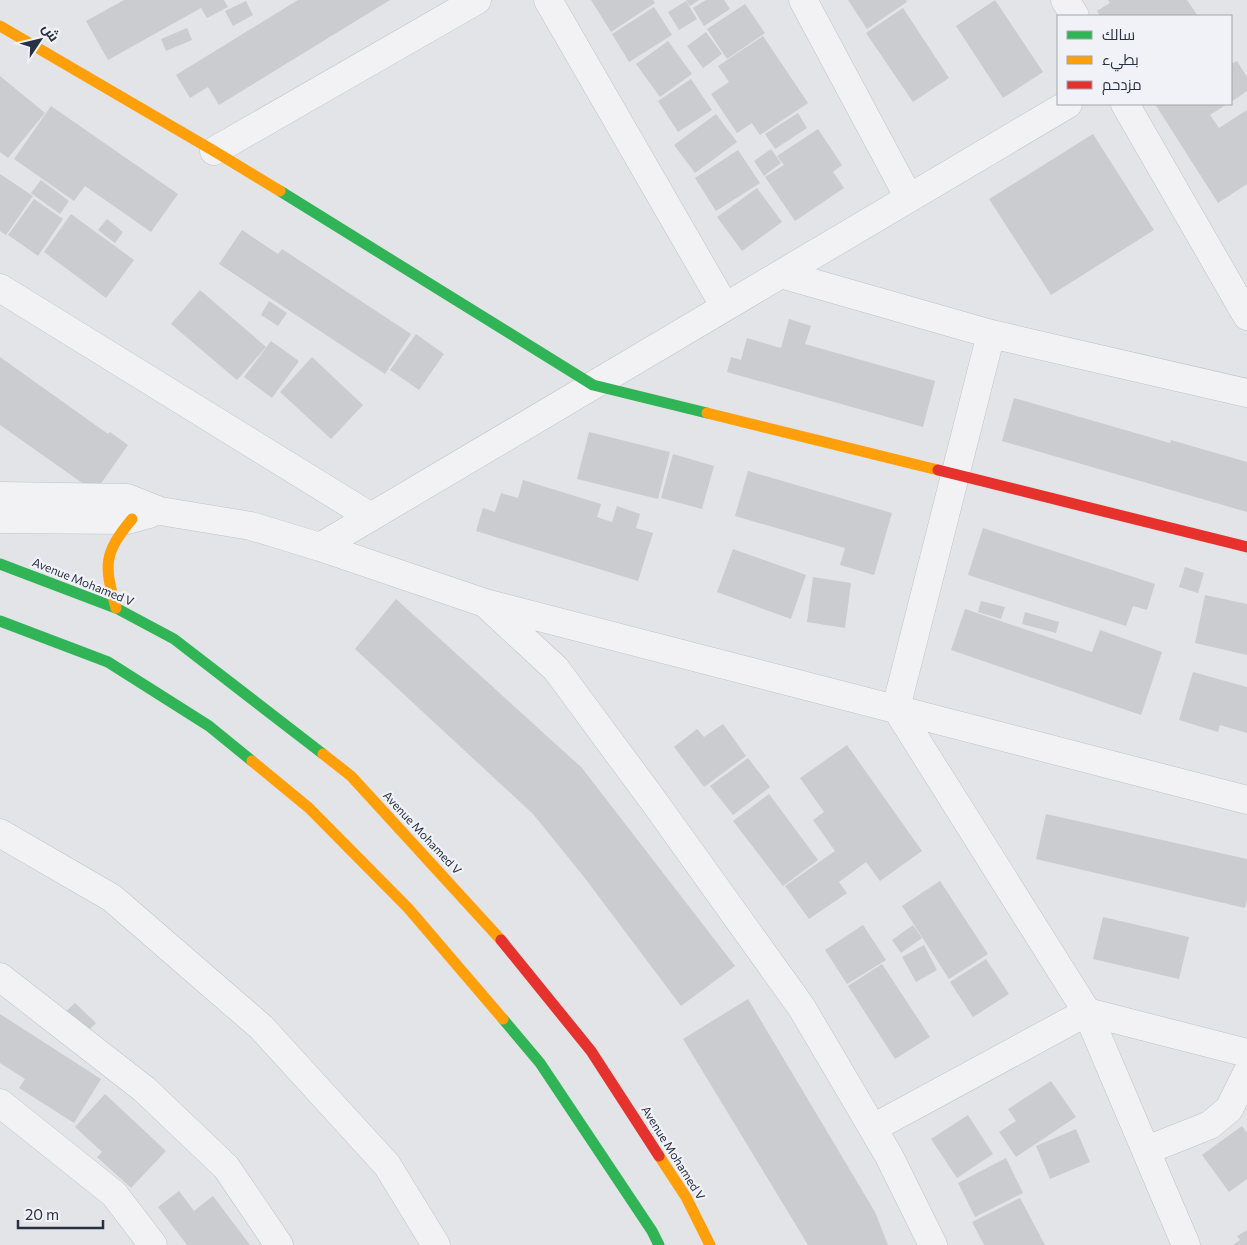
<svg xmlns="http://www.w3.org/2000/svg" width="1247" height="1245" font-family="Commissioner,Cairo,sans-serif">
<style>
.building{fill:#cacccf}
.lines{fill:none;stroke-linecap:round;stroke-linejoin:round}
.street-casing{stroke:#c0c2c5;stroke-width:29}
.street{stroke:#f2f2f4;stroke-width:28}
.fast{stroke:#30b455;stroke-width:11}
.slow{stroke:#ff9f0a;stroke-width:11}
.jam{stroke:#e5322d;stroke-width:11}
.labels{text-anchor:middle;stroke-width:4.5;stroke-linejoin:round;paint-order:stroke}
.street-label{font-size:12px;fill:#283141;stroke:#f0f2f7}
</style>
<rect width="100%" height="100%" fill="#e2e4e7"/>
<path class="building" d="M 124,0 L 224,0 L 228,7 L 207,18 L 201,8 L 108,60 L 86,21 Z
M 298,0 L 390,0 L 219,105 L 208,87 L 190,98 L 176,75 Z
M 591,0 L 653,0 L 655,3 L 611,32 Z
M 686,0 L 699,0 L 690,6 Z
M 706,0 L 724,0 L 730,9 L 704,26 L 693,8 Z
M 848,0 L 906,0 L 907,2 L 867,29 Z
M 995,0 L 1043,72 L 1003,98 L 956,26 Z
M 1108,0 L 1187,0 L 1198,16 L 1100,16 L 1097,11 L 1110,3 Z
M 246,1 L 253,15 L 233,26 L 225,11 Z
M 686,1 L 697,19 L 679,30 L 668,12 Z
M 745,4 L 765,33 L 727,59 L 707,29 Z
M 654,7 L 672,35 L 629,62 L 612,34 Z
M 903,8 L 949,78 L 913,102 L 866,33 Z
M 187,28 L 192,40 L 166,51 L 161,39 Z
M 706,32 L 722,54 L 703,68 L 687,46 Z
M 763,36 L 808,103 L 760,135 L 752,123 L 737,133 L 711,94 L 729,82 L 718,66 Z
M 668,41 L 692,74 L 660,97 L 636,64 Z
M 1237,61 L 1247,77 L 1247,91 L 1231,102 L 1231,64 Z
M 0,76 L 45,113 L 8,158 L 0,152 Z
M 691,79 L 712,110 L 678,132 L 658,101 Z
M 1155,104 L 1227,104 L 1210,115 L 1219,128 L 1247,110 L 1247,184 L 1218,203 Z
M 51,106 L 178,194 L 151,232 L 85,186 L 74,201 L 14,159 Z
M 798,113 L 807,128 L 775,149 L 765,134 Z
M 716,114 L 737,142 L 695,173 L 674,145 Z
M 818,129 L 842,165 L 833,172 L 844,188 L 795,221 L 765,177 L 784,165 L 777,156 Z
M 1093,134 L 1154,230 L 1051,295 L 989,199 Z
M 771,149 L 781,163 L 764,176 L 754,161 Z
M 738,150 L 760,183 L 716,211 L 695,178 Z
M 0,174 L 33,196 L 6,235 L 0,231 Z
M 41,180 L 69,201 L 60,214 L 31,193 Z
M 757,188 L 782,222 L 742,251 L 717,217 Z
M 34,199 L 63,219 L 38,256 L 8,235 Z
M 71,214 L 134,260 L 106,298 L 44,252 Z
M 107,219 L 123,232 L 115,243 L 98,230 Z
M 242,230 L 278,254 L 282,249 L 411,334 L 385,374 L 219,264 Z
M 200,290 L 266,347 L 237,380 L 171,324 Z
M 269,301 L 287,313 L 278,326 L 261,315 Z
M 789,319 L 811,326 L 805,344 L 935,381 L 923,427 L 727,372 L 731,357 L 741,360 L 747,338 L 781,348 Z
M 416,334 L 444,354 L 419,390 L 390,370 Z
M 271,341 L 299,361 L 272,398 L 244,377 Z
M 0,357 L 108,434 L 110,432 L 128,445 L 95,492 L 0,425 Z
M 312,357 L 363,405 L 331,439 L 280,392 Z
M 1014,398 L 1170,443 L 1171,440 L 1247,462 L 1247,512 L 1002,441 Z
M 589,432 L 670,452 L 658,499 L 577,479 Z
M 673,454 L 714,466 L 702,509 L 661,498 Z
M 748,471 L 892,513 L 874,575 L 840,565 L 845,548 L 735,516 Z
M 523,480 L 601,504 L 597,517 L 612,522 L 617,506 L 640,514 L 636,528 L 653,533 L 638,581 L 476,531 L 483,508 L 495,512 L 501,493 L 518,498 Z
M 983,528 L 1155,584 L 1147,610 L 1133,606 L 1126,626 L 968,575 Z
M 733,549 L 806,575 L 791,619 L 717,592 Z
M 1185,567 L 1204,573 L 1198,593 L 1179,587 Z
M 813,577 L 851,583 L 845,628 L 807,622 Z
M 1205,595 L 1247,604 L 1247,655 L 1195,643 Z
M 396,599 L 582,768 L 735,966 L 681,1006 L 584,877 L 533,814 L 355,649 Z
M 981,601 L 1005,607 L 1001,619 L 978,612 Z
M 965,609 L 1092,652 L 1100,630 L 1162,652 L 1141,715 L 951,650 Z
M 1025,612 L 1059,622 L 1056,633 L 1022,624 Z
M 1193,672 L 1247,687 L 1247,733 L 1220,725 L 1218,732 L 1179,720 Z
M 723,724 L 746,756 L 704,787 L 674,747 L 697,729 L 704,737 Z
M 847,745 L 922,851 L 880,881 L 866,862 L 839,882 L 847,893 L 809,919 L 785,886 L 835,851 L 813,820 L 824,812 L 800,778 Z
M 748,758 L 770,787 L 733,815 L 710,786 Z
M 769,794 L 818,860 L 783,886 L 733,821 Z
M 1046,814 L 1247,859 L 1247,899 L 1245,908 L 1036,859 Z
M 940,881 L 988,954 L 949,979 L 902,906 Z
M 1103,917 L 1189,937 L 1179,979 L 1093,959 Z
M 863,925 L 886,960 L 847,984 L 825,950 Z
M 913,925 L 922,938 L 901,953 L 892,940 Z
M 924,945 L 937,970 L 916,982 L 902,957 Z
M 986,959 L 1009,994 L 973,1017 L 950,982 Z
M 882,964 L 930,1037 L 895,1059 L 848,986 Z
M 748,999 L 875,1212 L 888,1245 L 808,1245 L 683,1039 Z
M 75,1003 L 96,1023 L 83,1036 L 62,1015 Z
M 0,1014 L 101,1079 L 74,1123 L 19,1088 L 25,1079 L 0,1063 Z
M 1051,1081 L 1076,1117 L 1016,1157 L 999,1132 L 1016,1121 L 1008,1109 Z
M 105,1094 L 166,1151 L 131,1188 L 97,1157 L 102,1152 L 75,1127 Z
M 968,1115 L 993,1154 L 957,1178 L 931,1139 Z
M 1242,1126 L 1247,1133 L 1247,1179 L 1229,1192 L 1202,1155 Z
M 1076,1129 L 1090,1162 L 1050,1179 L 1036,1146 Z
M 1006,1158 L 1023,1193 L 975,1217 L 958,1183 Z
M 179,1191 L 194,1211 L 213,1196 L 250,1245 L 187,1245 L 158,1207 Z
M 1020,1198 L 1045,1245 L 984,1245 L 972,1222 Z
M 1247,1230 L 1247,1245 L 1233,1245 L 1240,1240 L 1237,1236 Z"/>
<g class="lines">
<defs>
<path id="street" d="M 548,0 L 725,307
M 803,0 L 909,198
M 1065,0 L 1075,16
M 1125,104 L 1247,316
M 214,151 L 477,0
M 781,274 L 991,334 L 1247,393
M 0,288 L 371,517
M 991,334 L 896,708 L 1087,1012 L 1186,1245
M 0,496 L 127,498 L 160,511 L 251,526 L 320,547 L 485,603 L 1247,800
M 0,519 L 127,520 L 149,514
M 320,547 L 1068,104
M 487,605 L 556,669 L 655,803 L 802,1008 L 889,1156 L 933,1245
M 0,833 L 112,898 L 261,1027 L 387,1165 L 436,1245
M 0,977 L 144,1089 L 226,1167 L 279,1245
M 0,1103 L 114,1194 L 153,1245
M 873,1128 L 1087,1012 L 1247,1053
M 1147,1150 L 1210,1125 L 1229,1109 L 1247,1073"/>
</defs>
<use href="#street" class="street-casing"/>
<use href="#street" class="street"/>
<path class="fast" d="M 280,191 L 593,385 L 707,413
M 0,564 L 116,608 L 174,639 L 323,754
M 0,621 L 108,662 L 209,726 L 252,761
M 503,1019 L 540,1063 L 652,1231 L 659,1245"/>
<path class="slow" d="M 0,26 L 214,151 L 280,191
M 707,413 L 938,470
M 116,608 C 104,565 103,554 132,519
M 323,754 L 351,776 L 501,940
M 252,761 L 309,808 L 408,908 L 503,1019
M 659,1156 L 686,1197 L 710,1245"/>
<path class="jam" d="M 938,470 L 1247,547
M 501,940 L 591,1051 L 659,1156"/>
</g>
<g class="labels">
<g class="street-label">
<text transform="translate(83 582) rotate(22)" y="4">Avenue Mohamed V</text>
<text transform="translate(422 833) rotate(47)" y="4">Avenue Mohamed V</text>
<text transform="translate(673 1153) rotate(58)" y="4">Avenue Mohamed V</text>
</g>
</g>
<rect x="1057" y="15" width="175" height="90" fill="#f0f2f7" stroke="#a0a5ae"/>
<rect x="1067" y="31" width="25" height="8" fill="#30b455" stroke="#a0a5ae"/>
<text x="1102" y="40" font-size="15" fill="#283141">سالك</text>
<rect x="1067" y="56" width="25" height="8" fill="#ff9f0a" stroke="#a0a5ae"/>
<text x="1102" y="65" font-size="15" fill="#283141">بطيء</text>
<rect x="1067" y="81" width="25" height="8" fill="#e5322d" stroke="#a0a5ae"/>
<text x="1102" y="90" font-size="15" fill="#283141">مزدحم</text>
<g transform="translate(40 40) rotate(55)" stroke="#f0f2f7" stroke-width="4" paint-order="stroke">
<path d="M0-4L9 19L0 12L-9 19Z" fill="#283141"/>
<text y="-8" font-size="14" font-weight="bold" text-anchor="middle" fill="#283141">ش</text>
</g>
<path d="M18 1220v8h85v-8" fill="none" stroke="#283141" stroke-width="2.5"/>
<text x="25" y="1220" font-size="15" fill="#283141" stroke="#f0f2f7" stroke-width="4" paint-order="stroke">20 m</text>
</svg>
